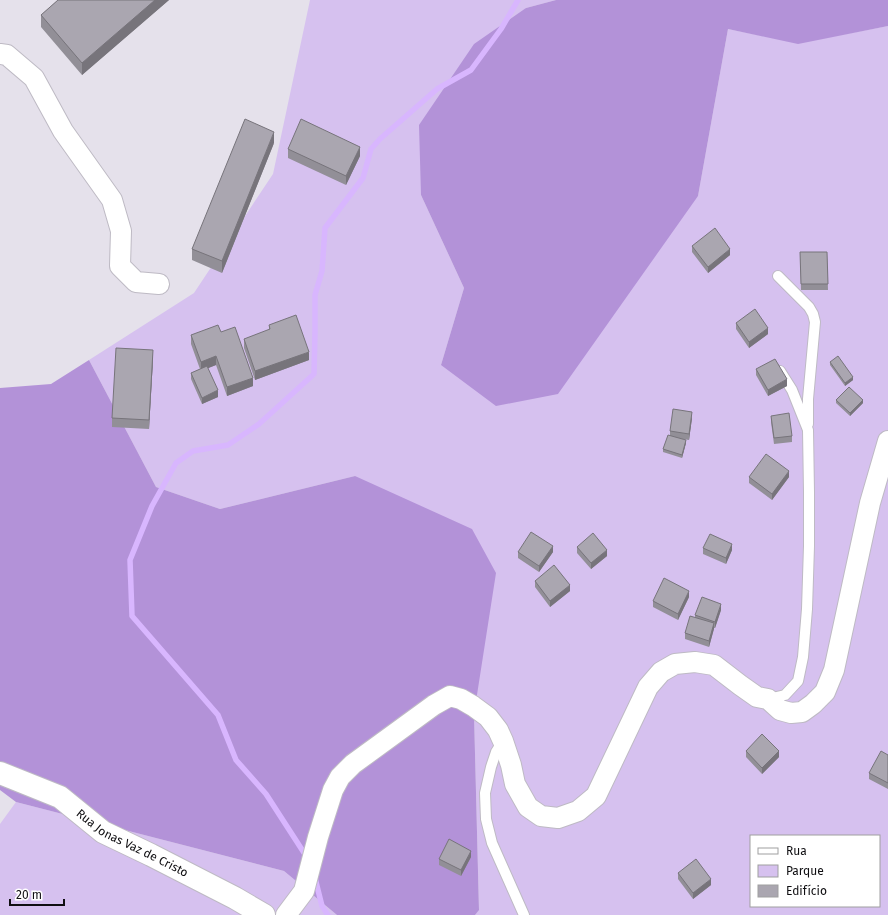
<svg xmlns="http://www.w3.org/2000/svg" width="888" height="915" font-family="'Fira Sans',sans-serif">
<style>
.green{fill:#d6c1ef;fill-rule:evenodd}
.forest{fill:#b392d8}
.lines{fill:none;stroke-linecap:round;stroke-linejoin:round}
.stream{stroke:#d8b6fe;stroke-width:5.5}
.lane-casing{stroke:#bebac4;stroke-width:12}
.street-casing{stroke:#bebac4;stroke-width:22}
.secondary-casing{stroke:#bebac4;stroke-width:24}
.lane{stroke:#fff;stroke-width:10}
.street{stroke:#fff;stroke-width:20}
.secondary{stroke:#fff;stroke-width:22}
.wall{fill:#928f97}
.shaded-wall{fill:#77747b}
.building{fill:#aaa6b0;stroke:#77747b}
.labels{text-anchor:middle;stroke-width:3.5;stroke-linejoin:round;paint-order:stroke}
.street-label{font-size:12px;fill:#100f12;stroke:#fff}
</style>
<rect width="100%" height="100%" fill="#e5e1eb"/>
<path class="green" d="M 310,0 L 556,0 L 526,8 L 421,195 L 464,288 L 441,365 L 698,196 L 728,29 L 798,43 L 888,26 L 888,915 L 475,915 L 479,909 L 474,714 L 355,476 L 220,509 L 156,487 L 89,360 L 194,293 L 273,174 ZM 751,836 L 879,836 L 879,906 L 751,906 Z
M 16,802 L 284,871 L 337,915 L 0,915 L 0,824 Z"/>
<path class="forest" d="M 556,0 L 888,0 L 888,26 L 798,44 L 728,29 L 698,196 L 558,394 L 496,406 L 441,365 L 464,288 L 421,195 L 419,125 L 474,44 L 526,8 Z
M 89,360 L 156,487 L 220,509 L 355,476 L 472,529 L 496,573 L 474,714 L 479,910 L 475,915 L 337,915 L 284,871 L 16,802 L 0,790 L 0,388 L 51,384 Z"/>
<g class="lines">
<path class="stream" d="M 308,859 L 266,794 L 236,760 L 218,715 L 132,616 L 130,560 L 152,506 L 176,463 L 193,451 L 228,445 L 259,424 L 314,374 L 315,332 L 315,295 L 322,271 L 325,228 L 363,178 L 371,149 L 380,139 L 437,89 L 471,70 L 501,29 L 518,0
M 315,878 L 322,906 L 328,915"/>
<defs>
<path id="lane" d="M 778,276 L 809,307 L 813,314 L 815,322 L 808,399 L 808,424
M 768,699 L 785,695 L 798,681 L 803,657 L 807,609 L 809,546 L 809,492 L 808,430 L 792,390 L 780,371
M 503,741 L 496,752 L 491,767 L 485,793 L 486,819 L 492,843 L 524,915"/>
<path id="street" d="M 0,54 L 7,55 L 34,78 L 63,131 L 112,200 L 121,231 L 120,266 L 136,282 L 159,284
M 286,915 L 304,891 L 318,837 L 333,790 L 340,777 L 353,764 L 434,705 L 450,696 L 461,699 L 473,706 L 488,717 L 498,730 L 503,741 L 511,765 L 515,784 L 528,807 L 541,816 L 558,818 L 578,811 L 596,796 L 648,687 L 661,672 L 675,664 L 695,662 L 714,665 L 740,685 L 757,697 L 768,699 L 780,710 L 791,713 L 802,712 L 813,704 L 825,692 L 834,670 L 870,503 L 888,441"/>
<g id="secondary">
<path id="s1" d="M 0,773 L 60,797 L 103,832 L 151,855 L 235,898 L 264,915"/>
</g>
</defs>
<use href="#lane" class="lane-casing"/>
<use href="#street" class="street-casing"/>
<use href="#secondary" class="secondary-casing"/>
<use href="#lane" class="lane"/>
<use href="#street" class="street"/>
<use href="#secondary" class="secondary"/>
</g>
<path class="wall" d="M 58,0 L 169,0 L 82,75 L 41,27 L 41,15 Z
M 274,143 L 222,273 L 192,260 L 192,249 Z
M 288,149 L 360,156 L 346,185 L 288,158 Z
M 692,246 L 730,255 L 708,273 L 692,252 Z
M 800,252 L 827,252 L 828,290 L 801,290 Z
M 736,323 L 768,334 L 749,348 L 736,329 Z
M 269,325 L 309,360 L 255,380 L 244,348 L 244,339 L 269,330 Z
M 221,332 L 253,386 L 227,396 L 216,365 L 208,368 L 218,397 L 202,404 L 191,379 L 191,373 L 200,369 L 191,344 L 191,335 Z
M 153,359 L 149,429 L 112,427 L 112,418 Z
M 830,362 L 853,380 L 845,386 L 830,365 Z
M 756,369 L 787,386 L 768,396 L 756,375 Z
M 836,400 L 863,403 L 850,416 L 836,403 Z
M 771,416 L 792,436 L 792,442 L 774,444 L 771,422 Z
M 692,418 L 689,440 L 682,439 L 686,443 L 682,458 L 663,452 L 663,449 L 670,436 L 670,431 Z
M 749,477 L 789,477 L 772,500 L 749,483 Z
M 577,547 L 607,556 L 591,569 L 577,553 Z
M 703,548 L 732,550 L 726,564 L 703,554 Z
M 518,552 L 553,552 L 539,572 L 518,558 Z
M 535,581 L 570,591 L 550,607 L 535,587 Z
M 689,597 L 678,620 L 653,607 L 653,601 Z
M 721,610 L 715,628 L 714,628 L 709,647 L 685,639 L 685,633 L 695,618 L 695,615 Z
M 746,751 L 779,757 L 762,774 L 746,757 Z
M 888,755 L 888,789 L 869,779 L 869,773 Z
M 471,857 L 461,876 L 439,865 L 439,859 Z
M 678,873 L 711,885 L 693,899 L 678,879 Z"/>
<path class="shaded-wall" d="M 155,0 L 169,0 L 82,75 L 82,63 Z
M 274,132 L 274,143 L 222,273 L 222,261 Z
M 360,147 L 360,156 L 346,185 L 346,176 Z
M 730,249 L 730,255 L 708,273 L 708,267 Z
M 768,328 L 768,334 L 749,348 L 749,342 Z
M 153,350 L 153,359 L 149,429 L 149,420 Z
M 309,352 L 309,360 L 255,380 L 255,371 Z
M 216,356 L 216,365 L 201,371 L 201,362 Z
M 853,377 L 853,380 L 845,386 L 845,383 Z
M 253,378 L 253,386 L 227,396 L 227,387 Z
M 787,379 L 787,386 L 768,396 L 768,390 Z
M 218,390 L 218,397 L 202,404 L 202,398 Z
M 863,400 L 863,403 L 850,416 L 850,413 Z
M 692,412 L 692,418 L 689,440 L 689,434 Z
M 686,440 L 686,443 L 682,458 L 682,455 Z
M 789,471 L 789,477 L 772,500 L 772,494 Z
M 732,544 L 732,550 L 726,564 L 726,558 Z
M 553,546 L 553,552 L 539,572 L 539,566 Z
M 607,550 L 607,556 L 591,569 L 591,563 Z
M 570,585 L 570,591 L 550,607 L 550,601 Z
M 689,591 L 689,597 L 678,620 L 678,614 Z
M 721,604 L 721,610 L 715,628 L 715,622 Z
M 714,623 L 714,629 L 709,647 L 709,641 Z
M 779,751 L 779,757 L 762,774 L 762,768 Z
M 471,851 L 471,857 L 461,876 L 461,870 Z
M 711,879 L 711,885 L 693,899 L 693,893 Z"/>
<path class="building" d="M 58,0 L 155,0 L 82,63 L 41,15 Z
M 245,119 L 274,132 L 222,261 L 192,249 Z
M 301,119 L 360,147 L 346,176 L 288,149 Z
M 715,228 L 730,249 L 708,267 L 692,246 Z
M 800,252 L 827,252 L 828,284 L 801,284 Z
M 755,309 L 768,328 L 749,342 L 736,323 Z
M 296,315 L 309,352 L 255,371 L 244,339 L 270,329 L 269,325 Z
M 218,325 L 221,332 L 235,327 L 253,378 L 227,387 L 216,356 L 201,362 L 191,335 Z
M 116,348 L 153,350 L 149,420 L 112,418 Z
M 838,356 L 853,377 L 845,383 L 830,362 Z
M 775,359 L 787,379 L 768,390 L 756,369 Z
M 207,366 L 218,390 L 202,398 L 191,373 Z
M 849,387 L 863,400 L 850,413 L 836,400 Z
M 673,409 L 692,412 L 689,434 L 670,431 Z
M 789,413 L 792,436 L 774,438 L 771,416 Z
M 668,435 L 686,440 L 682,455 L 663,449 Z
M 766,454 L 789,471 L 772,494 L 749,477 Z
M 531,532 L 553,546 L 539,566 L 518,552 Z
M 593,533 L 607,550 L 591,563 L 577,547 Z
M 710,534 L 732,544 L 726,558 L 703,548 Z
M 554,565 L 570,585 L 550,601 L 535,581 Z
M 664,578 L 689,591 L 678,614 L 653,601 Z
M 702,597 L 721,604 L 715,622 L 695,615 Z
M 690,616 L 714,623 L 709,641 L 685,633 Z
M 762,734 L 779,751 L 762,768 L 746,751 Z
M 881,751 L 888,755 L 888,783 L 869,773 Z
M 449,839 L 471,851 L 461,870 L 439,859 Z
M 696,859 L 711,879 L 693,893 L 678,873 Z"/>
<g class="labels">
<g class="street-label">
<text dy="4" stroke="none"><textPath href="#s1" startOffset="151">Rua Jonas Vaz de Cristo</textPath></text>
</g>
</g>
<rect x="750" y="835" width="130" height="72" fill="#ffffff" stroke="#9f9fa0"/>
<rect x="758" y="848" width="20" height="6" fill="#ffffff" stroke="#9f9fa0"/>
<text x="786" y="855" font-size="12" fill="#100f12">Rua</text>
<rect x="758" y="865" width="20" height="12" fill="#d6c1ef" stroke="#9f9fa0"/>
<text x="786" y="875" font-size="12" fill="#100f12">Parque</text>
<rect x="758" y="885" width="20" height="12" fill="#aaa6b0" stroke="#9f9fa0"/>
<text x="786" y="895" font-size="12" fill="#100f12">Edifício</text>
<path d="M10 899v6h54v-6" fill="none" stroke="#100f12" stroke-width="2"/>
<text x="16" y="899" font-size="12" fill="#100f12" stroke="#ffffff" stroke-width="3" paint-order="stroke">20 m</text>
</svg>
